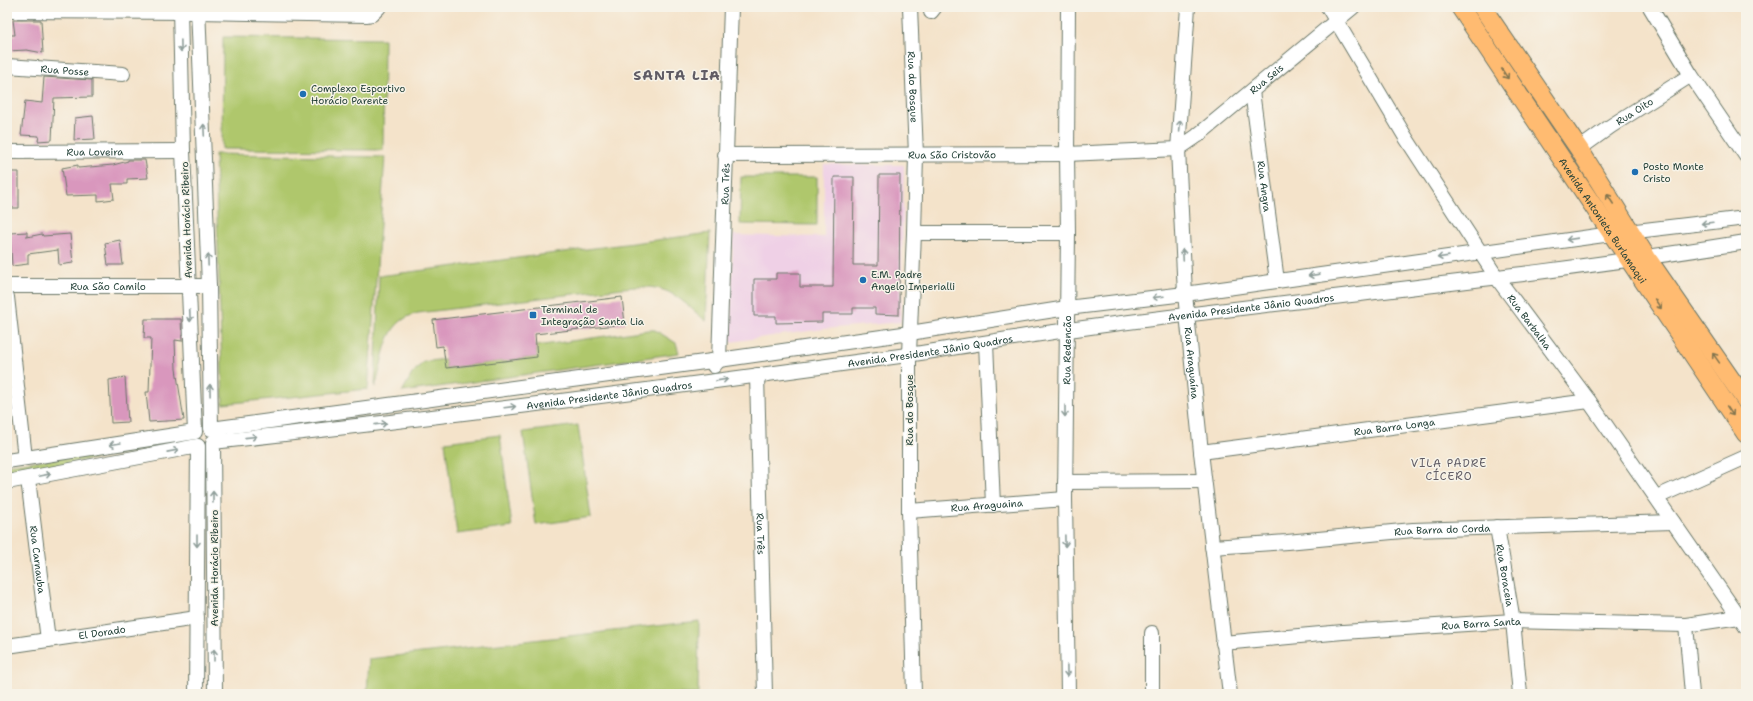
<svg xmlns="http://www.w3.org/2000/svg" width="1753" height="701" font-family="'Shantell Sans',sans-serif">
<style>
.built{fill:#efd0e6}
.green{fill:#afc76c;stroke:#678250}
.building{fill:#d997bd}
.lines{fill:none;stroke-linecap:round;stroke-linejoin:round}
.minor-casing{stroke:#6a7768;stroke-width:16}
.major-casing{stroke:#6a7768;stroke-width:20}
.minor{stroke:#fff;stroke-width:14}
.major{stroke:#ffbb71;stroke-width:18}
.oneway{stroke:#8f9e9a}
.oneway2{stroke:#84764f}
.poi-dot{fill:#1f6fb2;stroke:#f7f3e8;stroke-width:1.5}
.labels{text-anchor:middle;stroke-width:3;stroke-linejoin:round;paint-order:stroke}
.street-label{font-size:10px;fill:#1f3d34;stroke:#f7f3e8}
.poi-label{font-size:10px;fill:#1f3d34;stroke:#f7f3e8;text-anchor:start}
.neighbourhood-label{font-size:11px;letter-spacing:1px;fill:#605c64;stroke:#f7f3e8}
.district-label{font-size:14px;font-weight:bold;letter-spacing:1px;fill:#605c64;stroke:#f7f3e8}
</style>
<rect width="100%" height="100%" fill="#f7f3e8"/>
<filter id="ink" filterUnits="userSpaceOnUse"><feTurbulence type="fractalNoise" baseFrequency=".025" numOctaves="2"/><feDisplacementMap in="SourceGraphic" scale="8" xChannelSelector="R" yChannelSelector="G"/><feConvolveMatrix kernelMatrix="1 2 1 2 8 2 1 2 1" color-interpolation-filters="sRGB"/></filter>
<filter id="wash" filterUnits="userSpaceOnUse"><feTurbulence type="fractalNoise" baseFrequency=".012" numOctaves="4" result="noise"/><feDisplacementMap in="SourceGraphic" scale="16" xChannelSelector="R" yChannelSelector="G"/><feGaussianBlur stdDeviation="0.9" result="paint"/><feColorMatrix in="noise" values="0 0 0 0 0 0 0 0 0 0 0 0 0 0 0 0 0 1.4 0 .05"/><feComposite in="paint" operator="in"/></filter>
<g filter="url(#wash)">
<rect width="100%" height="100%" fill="#f4e3ca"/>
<path class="built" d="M 824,164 L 904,165 L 901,322 L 824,329 L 730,342 L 733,235 L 824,237 Z"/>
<path class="green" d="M 223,37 L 384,39 L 383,150 L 222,149 Z
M 215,154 L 385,157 L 368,389 L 223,404 Z
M 741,177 L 817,177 L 817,225 L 740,224 Z
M 710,233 L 706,321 C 674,294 668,283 623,288 L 418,313 C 382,322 385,358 375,387 L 379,276 Z
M 648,330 L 655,330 L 676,343 L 679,353 L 402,392 L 412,374 L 423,362 L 445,359 L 446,368 L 537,357 L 536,346 Z
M 578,425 L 591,517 L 536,525 L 523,432 Z
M 500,435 L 512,527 L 457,534 L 445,442 Z
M 187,439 L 187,441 L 7,475 L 7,465 Z
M 699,621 L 698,694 L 367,694 L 369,659 Z"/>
<g id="blocks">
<path class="building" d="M 13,20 L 41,20 L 43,53 L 27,50 L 7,51 L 7,35 L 15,35 Z
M 44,77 L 92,80 L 92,97 L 54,98 L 52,140 L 38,141 L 39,136 L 21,135 L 25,101 L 42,103 Z
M 93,116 L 95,139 L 74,140 L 75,118 Z
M 128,160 L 145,160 L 148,178 L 127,179 L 127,184 L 112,184 L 114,199 L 98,201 L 98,195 L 66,196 L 62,168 L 78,165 L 78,168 L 113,165 L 128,161 Z
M 9,172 L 19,172 L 19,208 L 8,208 Z
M 879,175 L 900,175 L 899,315 L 875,314 L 875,308 L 853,308 L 853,314 L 822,314 L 822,322 L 776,323 L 776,316 L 754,316 L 754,279 L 776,279 L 776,273 L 800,273 L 800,287 L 833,287 L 834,177 L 854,177 L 853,265 L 878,265 Z
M 27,232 L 27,237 L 42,234 L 43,236 L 70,234 L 73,263 L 59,265 L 58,250 L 28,254 L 28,264 L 12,266 L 10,233 Z
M 120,240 L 123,265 L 108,265 L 105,243 Z
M 622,297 L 625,324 L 535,334 L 537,357 L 446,368 L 443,346 L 436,347 L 433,320 Z
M 145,319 L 181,319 L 182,341 L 175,340 L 176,369 L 184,420 L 149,422 L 146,392 L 149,392 L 151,338 L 144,338 Z
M 125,377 L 128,422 L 111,423 L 109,380 Z"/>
</g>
</g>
<g filter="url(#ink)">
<use href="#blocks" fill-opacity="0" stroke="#6a7768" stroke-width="1"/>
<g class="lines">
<defs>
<g id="minor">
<path d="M 198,7 L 209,286 L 211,429 L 719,360 L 910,333 L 1067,308 L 1185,294 L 1611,234 L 1746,218"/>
<path id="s1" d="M 910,7 L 916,155 L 914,233 L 909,354 L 909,511 L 914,694"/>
<path id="s2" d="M 1188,7 L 1178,149 L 1185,294 L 1201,452 L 1230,694"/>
<path id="s3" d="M 1328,7 L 1406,138 L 1497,278 L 1589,401 L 1746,627"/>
<path d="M 1650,7 L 1691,75 L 1746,156"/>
<path d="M 7,11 L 198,12 L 366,15 L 372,14 L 379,7"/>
<path d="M 931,12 L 935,7"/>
<path id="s4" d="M 7,66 L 123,74"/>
<path id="s5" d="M 1252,91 L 1277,281"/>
<path id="s6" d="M 1579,149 L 1611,126 L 1691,75"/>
<path id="s7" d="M 7,152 L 183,151"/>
<path id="s8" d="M 725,155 L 1067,154 L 1178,149 L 1197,136 L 1353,7"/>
<path d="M 914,233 L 1068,233"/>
<path id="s9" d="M 7,286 L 209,286"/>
<path d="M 7,297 L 25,458"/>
<path d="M 986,343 L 993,505"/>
<path id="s10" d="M 714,366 L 719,360 L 731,7"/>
<path id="s11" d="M 757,375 L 765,694"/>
<path id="s12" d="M 1201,452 L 1589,401"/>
<path d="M 7,461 L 195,432 L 183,151 L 180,7"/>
<path id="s13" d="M 28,479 L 48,640"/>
<path d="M 7,482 L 198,446 L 196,694"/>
<path d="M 1065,482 L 1204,481"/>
<path d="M 1657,497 L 1746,457"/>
<path id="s14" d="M 909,511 L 1065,499"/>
<path id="s15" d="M 1497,527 L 1513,621 L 1520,694"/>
<path id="s16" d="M 1212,547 L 1287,542 L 1413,530 L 1673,522"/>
<path d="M 1686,625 L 1692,694"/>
<path d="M 1152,633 L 1152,694"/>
<path id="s17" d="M 1223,643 L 1343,632 L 1513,621 L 1686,625 L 1739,617"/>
<path id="s18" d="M 7,646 L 197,618"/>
<path id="s19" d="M 215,694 L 213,442 C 445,417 676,387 907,355 C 963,347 1019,336 1076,329 C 1299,299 1524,278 1746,242"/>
<path id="s20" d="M 1068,694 L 1065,499 L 1068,233 L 1067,154 L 1068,7"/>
</g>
<g id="major">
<path id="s21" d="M 1460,7 L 1746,434"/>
<path d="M 1482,7 L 1579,149 L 1647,258 L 1746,401"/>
</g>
</defs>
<use href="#minor" class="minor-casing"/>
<use href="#major" class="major-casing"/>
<use href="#minor" class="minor"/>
<use href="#major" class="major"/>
</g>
<defs><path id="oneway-shaft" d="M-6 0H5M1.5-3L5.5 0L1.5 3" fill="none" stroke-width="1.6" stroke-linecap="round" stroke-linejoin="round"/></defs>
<g class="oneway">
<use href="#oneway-shaft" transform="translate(181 46) rotate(89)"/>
<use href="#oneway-shaft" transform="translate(1180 126) rotate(-86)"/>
<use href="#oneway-shaft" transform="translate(204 130) rotate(-93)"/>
<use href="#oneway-shaft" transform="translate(1707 223) rotate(173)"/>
<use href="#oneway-shaft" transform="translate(1572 239) rotate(172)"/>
<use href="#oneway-shaft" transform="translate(1183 255) rotate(-93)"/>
<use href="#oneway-shaft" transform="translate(1443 257) rotate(172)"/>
<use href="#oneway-shaft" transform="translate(208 260) rotate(-92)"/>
<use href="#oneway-shaft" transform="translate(1314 275) rotate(172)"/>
<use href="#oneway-shaft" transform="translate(1158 297) rotate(173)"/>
<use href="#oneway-shaft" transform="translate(190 316) rotate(87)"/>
<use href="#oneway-shaft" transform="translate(722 380) rotate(-8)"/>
<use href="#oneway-shaft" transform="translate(210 390) rotate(-91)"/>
<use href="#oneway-shaft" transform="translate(510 407) rotate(-7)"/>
<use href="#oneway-shaft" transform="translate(1065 411) rotate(90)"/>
<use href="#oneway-shaft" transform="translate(381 424) rotate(-6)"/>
<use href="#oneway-shaft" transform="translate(251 437) rotate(-6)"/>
<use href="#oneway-shaft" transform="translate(115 444) rotate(171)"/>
<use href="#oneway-shaft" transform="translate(173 451) rotate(-11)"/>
<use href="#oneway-shaft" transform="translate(45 475) rotate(-11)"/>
<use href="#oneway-shaft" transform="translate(213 497) rotate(-90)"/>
<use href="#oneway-shaft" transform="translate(197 541) rotate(90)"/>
<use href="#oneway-shaft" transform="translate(1065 541) rotate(89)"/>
<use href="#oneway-shaft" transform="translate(214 655) rotate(-90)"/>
<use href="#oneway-shaft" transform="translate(1067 671) rotate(89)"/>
</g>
<g class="oneway2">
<use href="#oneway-shaft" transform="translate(1505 74) rotate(56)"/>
<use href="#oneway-shaft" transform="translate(1610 199) rotate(-123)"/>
<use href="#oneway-shaft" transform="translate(1658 304) rotate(56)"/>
<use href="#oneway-shaft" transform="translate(1716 358) rotate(-125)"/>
<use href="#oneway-shaft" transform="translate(1730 411) rotate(56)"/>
</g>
</g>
<g class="poi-dot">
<circle cx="303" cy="94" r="4"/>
<circle cx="1635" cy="172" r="4"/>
<circle cx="863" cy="280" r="4"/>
<rect x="529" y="311" width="8" height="8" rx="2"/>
</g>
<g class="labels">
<g class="street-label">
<text dy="4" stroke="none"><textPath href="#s4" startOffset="58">Rua Posse</textPath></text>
<text dy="4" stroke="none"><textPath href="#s8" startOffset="566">Rua Seis</textPath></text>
<text dy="4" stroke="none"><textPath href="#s1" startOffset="80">Rua do Bosque</textPath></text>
<text dy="4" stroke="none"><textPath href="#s6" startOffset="67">Rua Oito</textPath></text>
<text dy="4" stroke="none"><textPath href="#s7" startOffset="88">Rua Loveira</textPath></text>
<text dy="4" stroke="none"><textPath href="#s8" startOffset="227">Rua São Cristovão</textPath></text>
<text dy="4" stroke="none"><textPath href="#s10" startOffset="184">Rua Três</textPath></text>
<text dy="4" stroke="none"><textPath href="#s5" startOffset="96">Rua Angra</textPath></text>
<text transform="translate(186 220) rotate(-92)" y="4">Avenida Horácio Ribeiro</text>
<text dy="4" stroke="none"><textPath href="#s21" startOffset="257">Avenida Antonieta Burlamaqui</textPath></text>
<text dy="4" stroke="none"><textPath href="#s9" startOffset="101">Rua São Camilo</textPath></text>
<text dy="4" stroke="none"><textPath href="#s19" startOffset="1299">Avenida Presidente Jânio Quadros</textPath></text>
<text dy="4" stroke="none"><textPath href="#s3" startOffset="374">Rua Barbalha</textPath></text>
<text dy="4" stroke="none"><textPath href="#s20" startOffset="344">Rua Redencão</textPath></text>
<text dy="4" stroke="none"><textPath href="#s19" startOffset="975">Avenida Presidente Jânio Quadros</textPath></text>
<text dy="4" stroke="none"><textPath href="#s2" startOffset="357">Rua Araguaína</textPath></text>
<text dy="4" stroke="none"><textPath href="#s19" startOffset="651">Avenida Presidente Jânio Quadros</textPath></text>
<text transform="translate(909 410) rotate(-90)" y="4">Rua do Bosque</text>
<text dy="4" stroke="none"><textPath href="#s12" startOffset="195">Rua Barra Longa</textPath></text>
<text dy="4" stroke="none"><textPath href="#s14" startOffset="78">Rua Araguaina</textPath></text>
<text dy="4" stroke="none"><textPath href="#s16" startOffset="231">Rua Barra do Corda</textPath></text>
<text dy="4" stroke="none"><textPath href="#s11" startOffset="159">Rua Três</textPath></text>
<text dy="4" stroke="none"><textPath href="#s13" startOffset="81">Rua Carnauba</textPath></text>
<text transform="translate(214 568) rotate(-90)" y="4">Avenida Horácio Ribeiro</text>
<text dy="4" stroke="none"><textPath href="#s15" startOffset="49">Rua Boraceia</textPath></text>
<text dy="4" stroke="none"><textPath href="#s17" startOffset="259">Rua Barra Santa</textPath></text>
<text dy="4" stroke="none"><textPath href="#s18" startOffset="96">El Dorado</textPath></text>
</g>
<g class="poi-label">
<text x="311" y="92">Complexo Esportivo<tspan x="311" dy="12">Horácio Parente</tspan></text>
<text x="1643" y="170">Posto Monte<tspan x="1643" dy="12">Cristo</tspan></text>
<text x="871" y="278">E.M. Padre<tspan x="871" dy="12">Angelo Imperialli</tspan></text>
<text x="541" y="313">Terminal de<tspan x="541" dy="12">Integração Santa Lia</tspan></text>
</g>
<g class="neighbourhood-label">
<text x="1449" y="467">VILA PADRE<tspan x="1449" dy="13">CÍCERO</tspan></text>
</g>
<g class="district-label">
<text x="677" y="80">SANTA LIA</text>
</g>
</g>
<rect width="1753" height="701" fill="none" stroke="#f7f3e8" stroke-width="24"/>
</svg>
